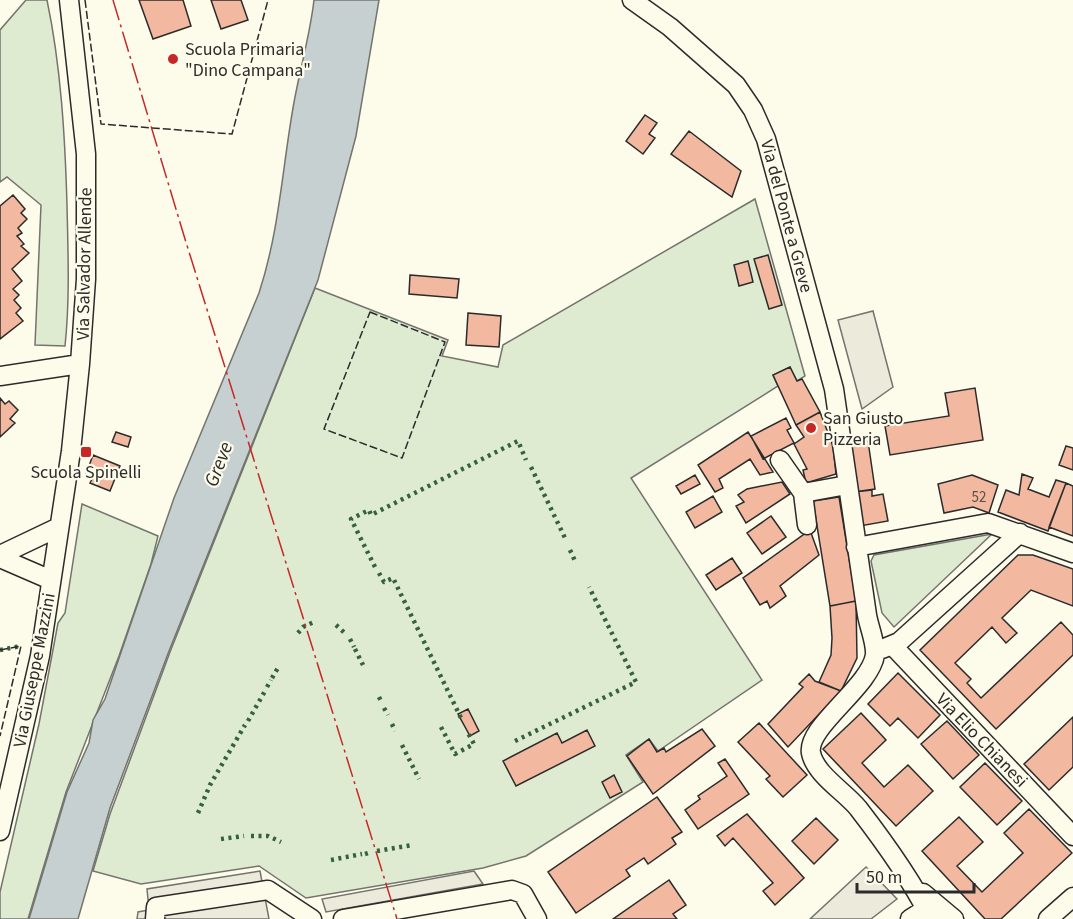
<svg xmlns="http://www.w3.org/2000/svg" width="1073" height="919" font-family="'Source Sans 3',sans-serif">
<style>
.green{fill:#deebd1;stroke:#74746e;stroke-width:1.5}
.parking{fill:#eceadb;stroke:#74746e;stroke-width:1.5}
.water{fill:#c7d0d0;stroke:#74746e;stroke-width:1.5}
.building{fill:#f2b8a0;stroke:#2b2b2b;stroke-width:1.5}
.lines{fill:none;stroke-linecap:round;stroke-linejoin:round}
.minor-casing{stroke:#2b2b2b;stroke-width:21}
.minor{stroke:#fdfbea;stroke-width:18}
.hedge{stroke:#34623c;stroke-width:4.5;stroke-dasharray:3 4.5;stroke-linecap:butt}
.fence{stroke:#2b2b2b;stroke-width:1.5;stroke-dasharray:8 3;stroke-linecap:butt}
.power{stroke:#c62828;stroke-width:1.5;stroke-dasharray:21 4.5 3 4.5;stroke-linecap:butt}
.poi-dot{fill:#c62828;stroke:#fdfbea;stroke-width:2}
.labels{text-anchor:middle;stroke-width:4.5;stroke-linejoin:round;paint-order:stroke}
.number-label{font-size:15px;fill:#5d4e48}
.poi-label{font-size:18px;fill:#2b2b2b;stroke:#fdfbea;text-anchor:start}
.street-label{font-size:18px;fill:#2b2b2b;stroke:#fdfbea}
.water-label{font-size:20px;font-style:italic;fill:#2b2b2b;stroke:#fdfbea}
</style>
<rect width="100%" height="100%" fill="#fdfbea"/>
<path class="green" d="M 26,0 L 47,0 C 61,67 65,136 67,205 C 68,252 70,299 65,346 L 35,345 L 41,205 L 7,177 L 0,182 L 0,30 Z
M 755,199 L 805,376 L 797,381 L 790,367 L 773,375 L 778,386 L 631,478 L 762,680 L 658,751 L 649,739 L 626,755 L 643,782 L 526,856 L 483,868 L 306,898 L 259,866 L 141,884 L 93,871 L 110,814 L 170,652 L 315,288 L 448,340 L 442,356 L 498,367 L 503,345 Z
M 82,504 L 158,536 L 151,564 L 119,656 L 66,792 L 28,919 L 0,919 L 0,892 L 39,724 L 58,623 L 65,613 Z
M 992,534 L 894,627 L 882,613 L 871,561 L 874,555 Z"/>
<path class="parking" d="M 873,311 L 893,387 L 862,409 L 838,320 Z
M 866,867 L 897,899 L 871,919 L 810,919 Z
M 260,871 L 269,919 L 137,919 L 138,912 L 149,910 L 147,889 Z
M 474,871 L 483,884 L 326,912 L 322,899 Z"/>
<path class="water" d="M 314,0 L 379,0 L 356,136 L 318,280 L 169,651 L 110,808 L 78,919 L 29,919 L 67,792 L 89,743 L 93,720 L 105,699 L 174,498 L 259,293 C 279,232 282,171 293,108 C 299,72 310,36 314,0 Z"/>
<path class="building" d="M 139,0 L 183,0 L 191,26 L 153,39 Z
M 211,0 L 241,0 L 248,20 L 221,29 Z
M 645,115 L 657,123 L 649,134 L 655,138 L 643,154 L 626,141 Z
M 689,131 L 741,171 L 732,197 L 671,154 Z
M 13,195 L 25,209 L 21,213 L 27,219 L 18,228 L 22,233 L 17,236 L 24,244 L 21,246 L 29,253 L 12,269 L 22,281 L 13,289 L 19,295 L 14,300 L 21,308 L 16,313 L 23,321 L 0,339 L 0,206 Z
M 768,255 L 782,305 L 769,309 L 754,259 Z
M 748,261 L 753,282 L 739,286 L 734,265 Z
M 410,275 L 459,279 L 457,298 L 409,294 Z
M 468,313 L 501,316 L 499,347 L 466,345 Z
M 790,367 L 797,381 L 802,379 L 820,412 L 796,425 L 773,375 Z
M 975,388 L 983,440 L 890,455 L 885,426 L 949,416 L 945,393 Z
M 0,398 L 5,404 L 9,401 L 18,410 L 10,419 L 15,423 L 0,437 Z
M 820,412 L 833,446 L 836,474 L 806,483 L 803,470 L 807,469 L 794,444 L 804,437 L 796,425 Z
M 786,418 L 791,428 L 787,430 L 794,443 L 763,459 L 751,436 Z
M 116,432 L 131,437 L 128,447 L 112,442 Z
M 748,432 L 773,472 L 760,475 L 750,459 L 719,479 L 723,488 L 715,492 L 698,465 Z
M 868,441 L 875,489 L 854,492 L 848,443 Z
M 1066,446 L 1073,448 L 1073,470 L 1059,465 Z
M 93,455 L 120,466 L 110,491 L 90,483 L 93,477 L 86,474 Z
M 1022,474 L 1033,478 L 1028,489 L 1049,497 L 1056,480 L 1066,483 L 1048,531 L 998,512 L 1006,490 L 1019,495 Z
M 695,475 L 700,484 L 681,494 L 676,486 Z
M 972,475 L 998,485 L 989,513 L 973,507 L 944,513 L 938,484 Z
M 782,482 L 790,494 L 746,523 L 736,506 L 744,502 L 738,495 L 747,489 Z
M 1066,483 L 1073,486 L 1073,536 L 1049,527 Z
M 872,490 L 872,496 L 883,494 L 888,521 L 860,526 L 854,492 Z
M 713,496 L 722,512 L 695,528 L 686,512 Z
M 839,497 L 856,601 L 830,606 L 813,501 Z
M 771,516 L 786,537 L 762,554 L 747,533 Z
M 810,530 L 819,555 L 780,586 L 786,596 L 770,608 L 767,601 L 760,605 L 743,578 Z
M 1018,555 L 1033,555 L 1073,569 L 1073,606 L 1031,590 L 1002,618 L 1017,633 L 1006,643 L 992,627 L 955,663 L 971,679 L 967,683 L 981,698 L 1061,622 L 1073,635 L 1073,655 L 996,729 L 920,650 Z
M 732,558 L 742,573 L 716,590 L 706,575 Z
M 856,601 L 857,658 L 841,691 L 819,682 L 831,655 L 832,638 L 830,606 Z
M 898,673 L 940,715 L 918,738 L 898,718 L 890,726 L 868,704 Z
M 809,674 L 815,681 L 841,691 L 788,747 L 768,724 L 803,687 L 799,684 Z
M 468,709 L 479,731 L 470,736 L 458,714 Z
M 861,713 L 886,740 L 862,763 L 884,787 L 908,765 L 933,791 L 896,826 L 823,749 Z
M 1073,717 L 1073,767 L 1049,790 L 1024,764 Z
M 947,721 L 979,755 L 953,779 L 921,744 Z
M 759,723 L 807,775 L 783,797 L 766,779 L 770,776 L 738,742 Z
M 702,729 L 715,746 L 653,794 L 627,756 L 649,739 L 657,752 L 664,748 L 666,752 Z
M 587,730 L 595,746 L 516,786 L 503,761 L 557,733 L 562,743 Z
M 725,759 L 749,794 L 698,829 L 685,810 L 700,799 L 698,796 L 727,776 L 718,763 Z
M 985,763 L 1022,801 L 997,825 L 960,787 Z
M 614,775 L 622,792 L 610,798 L 602,782 Z
M 657,797 L 682,832 L 672,838 L 676,844 L 648,864 L 644,858 L 626,870 L 630,876 L 576,913 L 548,872 Z
M 1029,809 L 1072,853 L 1001,919 L 985,919 L 922,851 L 959,817 L 983,842 L 957,866 L 982,892 L 1023,853 L 1004,833 Z
M 747,814 L 804,878 L 775,905 L 763,891 L 773,883 L 733,838 L 725,846 L 717,836 Z
M 816,818 L 838,840 L 814,864 L 792,841 Z
M 669,880 L 686,905 L 673,914 L 677,919 L 613,919 Z"/>
<g class="lines">
<defs>
<path id="minor" d="M 632,0 L 670,27 L 736,85 L 753,110 L 766,139 L 834,389 L 867,615 C 869,627 876,643 875,655 C 870,687 806,727 811,753 C 815,774 845,792 858,808 C 885,843 912,880 931,919
M 0,376 L 80,364
M 780,460 L 803,493
M 807,525 L 803,493 L 847,485
M 856,547 L 988,523 L 1073,553
M 0,555 L 59,527
M 0,558 L 51,580
M 892,645 L 1073,836
M 882,649 L 899,642 L 1020,533
M 0,831 L 40,656 L 71,451 L 80,364 L 86,279 L 86,154 L 69,0
M 923,893 L 954,919
M 155,919 L 156,907 L 268,890 L 312,919
M 343,919 L 512,890 L 523,894 L 537,919
M 910,919 L 926,909
M 1048,919 L 1073,897"/>
</defs>
<use href="#minor" class="minor-casing"/>
<use href="#minor" class="minor"/>
<path class="hedge" d="M 531,467 L 565,538
M 570,550 L 575,561
M 375,567 L 351,519 L 369,510 L 371,515 L 518,441 L 526,460
M 379,573 L 384,582 L 393,578 L 461,718
M 336,625 L 347,635
M 298,633 L 303,627 L 316,621
M 350,639 L 354,647
M 355,649 L 364,667
M 0,650 L 21,646
M 272,678 L 279,666
M 267,687 L 271,680
M 379,697 L 381,701
M 384,708 L 388,715
M 248,721 L 265,691
M 392,724 L 395,731
M 441,727 L 455,754 L 474,744 L 468,733
M 515,741 L 636,682 L 589,587
M 402,745 L 419,779
M 198,813 L 210,785 L 245,725
M 251,836 L 268,836 L 281,842
M 221,839 L 244,836
M 377,851 L 412,845
M 365,854 L 371,852
M 331,860 L 362,854"/>
<path class="fence" d="M 85,0 L 101,124 L 232,134 L 268,0
M 370,312 L 445,342 L 402,458 L 324,429 Z
M 0,650 L 21,646 L 0,736"/>
<path class="power" d="M 113,0 L 185,239 L 397,919"/>
</g>
<g class="poi-dot">
<circle cx="173" cy="59" r="6"/>
<circle cx="811" cy="428" r="6"/>
<rect x="80" y="446" width="12" height="12" rx="3"/>
</g>
<g class="labels">
<g class="number-label">
<text x="979" y="502">52</text>
</g>
<g class="poi-label">
<text x="185" y="55">Scuola Primaria<tspan x="185" dy="21">"Dino Campana"</tspan></text>
<text x="823" y="424">San Giusto<tspan x="823" dy="21">Pizzeria</tspan></text>
<text x="86" y="478" text-anchor="middle">Scuola Spinelli</text>
</g>
<g class="street-label">
<text transform="translate(787 216) rotate(75)" y="6">Via del Ponte a Greve</text>
<text transform="translate(84 264) rotate(-89)" y="6">Via Salvador Allende</text>
<text transform="translate(34 670) rotate(-79)" y="6">Via Giuseppe Mazzini</text>
<text transform="translate(982 740) rotate(46)" y="6">Via Elio Chianesi</text>
</g>
<g class="water-label">
<text transform="translate(218 464) rotate(-69)" y="7">Greve</text>
</g>
</g>
<path d="M857 883v9h117v-9" fill="none" stroke="#2b2b2b" stroke-width="3"/>
<text x="866" y="883" font-size="18" fill="#2b2b2b" stroke="#fdfbea" stroke-width="4.5" paint-order="stroke">50 m</text>
</svg>
